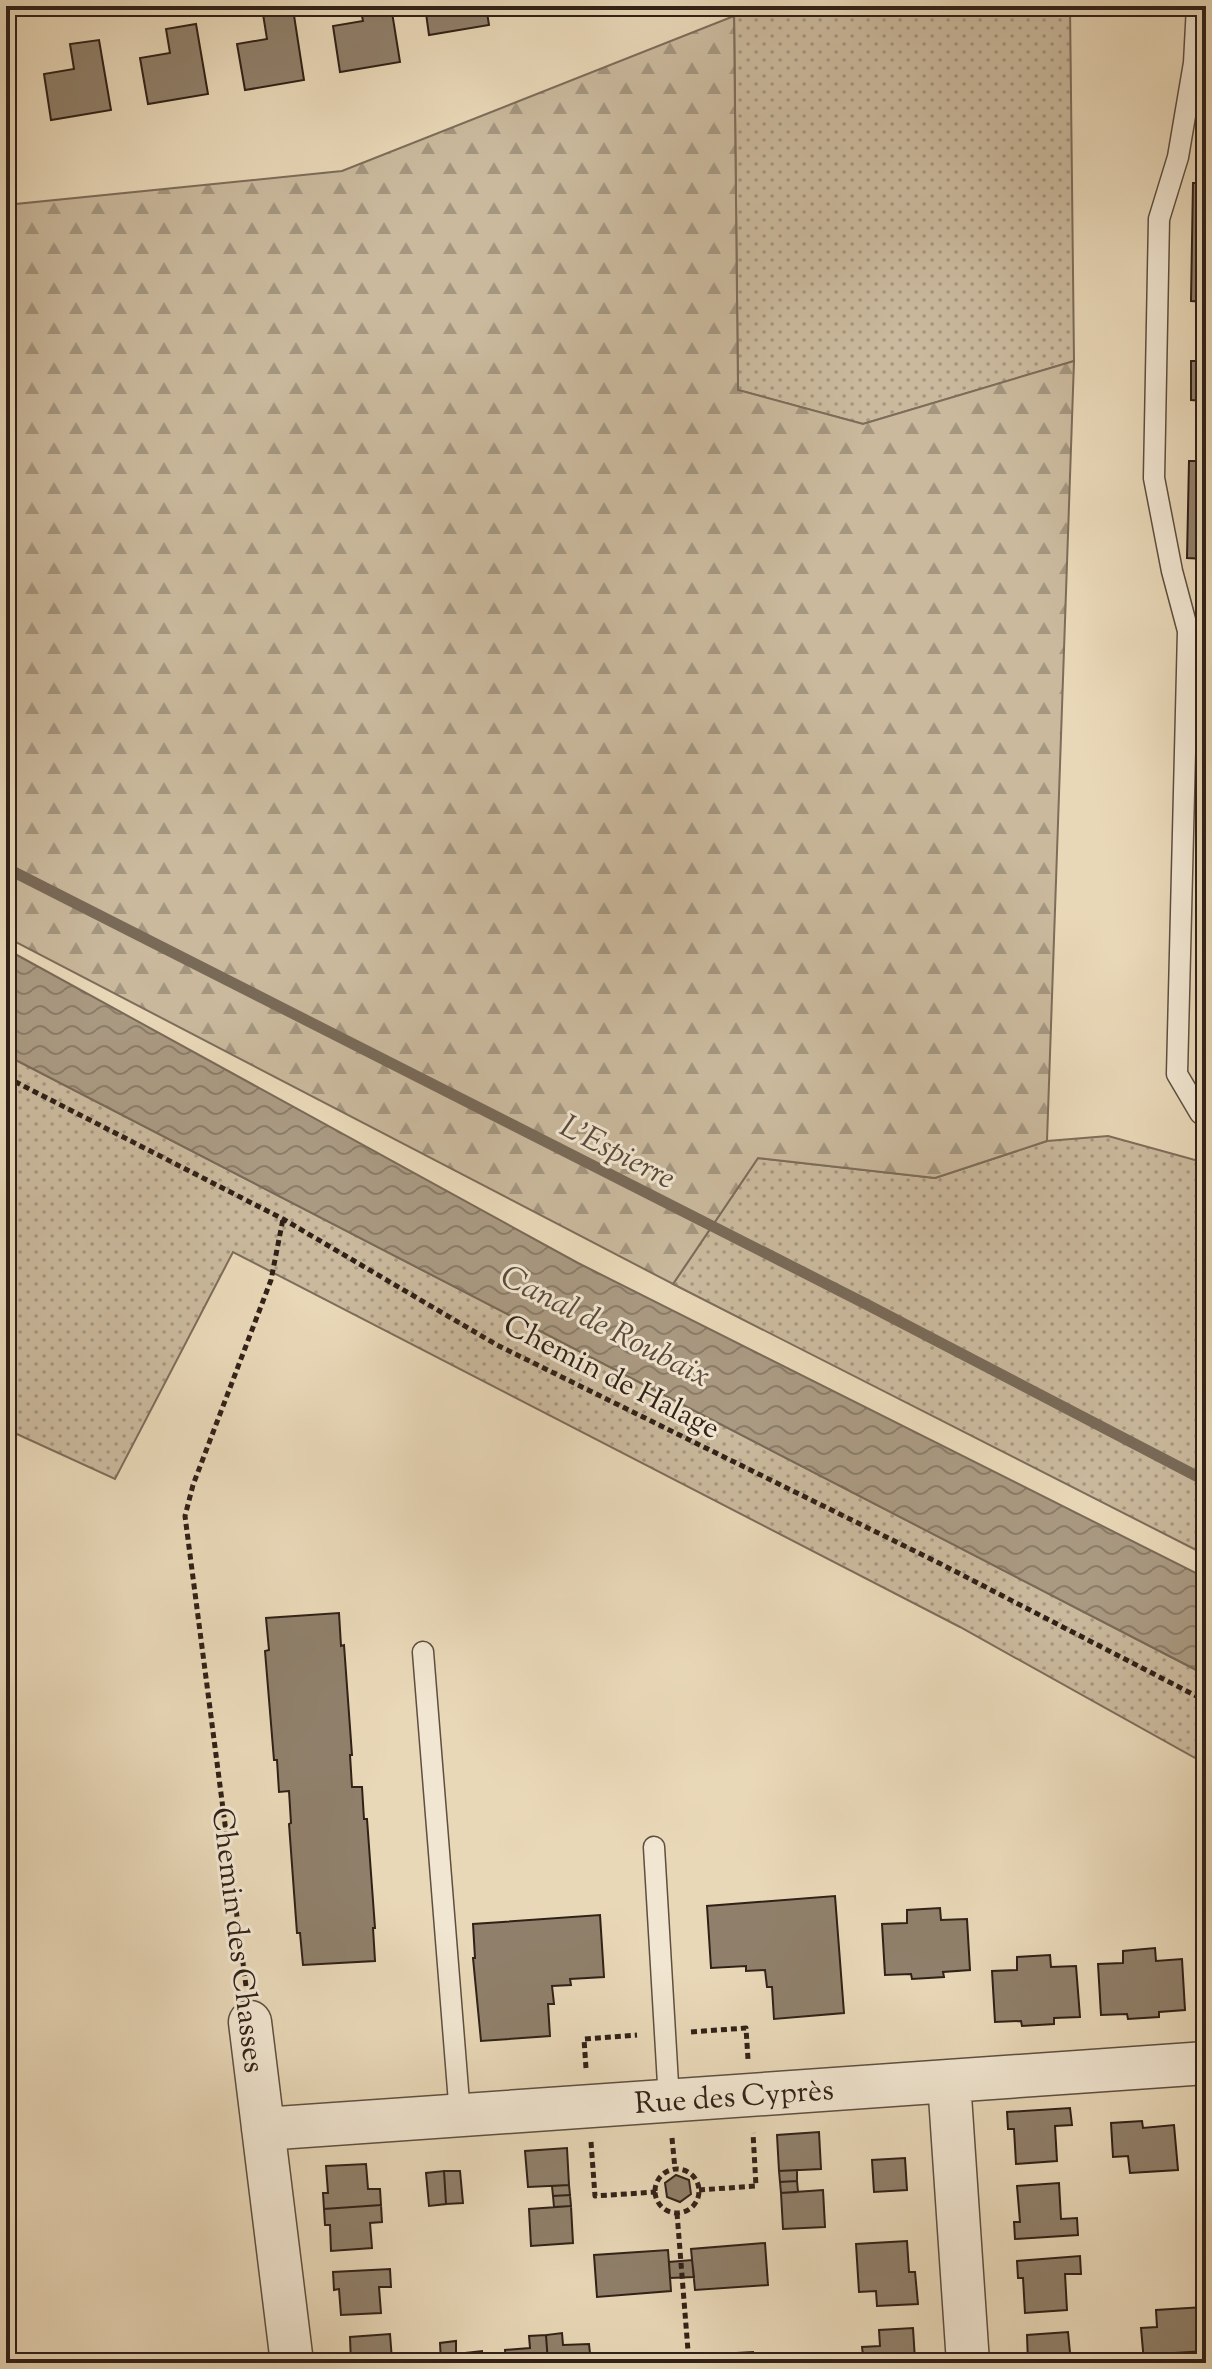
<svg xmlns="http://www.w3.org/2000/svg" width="1212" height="2369" font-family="'Sorts Mill Goudy',serif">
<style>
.grass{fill:url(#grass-dots);stroke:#7d6d5a;stroke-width:2}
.forest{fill:url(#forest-firs);stroke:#7d6d5a;stroke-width:2}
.water{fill:url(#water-waves);stroke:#796a58;stroke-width:2}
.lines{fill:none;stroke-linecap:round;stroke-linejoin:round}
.stream{stroke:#796a58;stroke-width:11}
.building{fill:#90806b;stroke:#302118;stroke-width:2}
.service-casing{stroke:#5e4f40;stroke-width:23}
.minor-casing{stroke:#5e4f40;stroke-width:45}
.path{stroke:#302118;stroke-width:5;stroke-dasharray:6 4;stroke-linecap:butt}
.service{stroke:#f1e6d1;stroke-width:20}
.minor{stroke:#f1e6d1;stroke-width:42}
.labels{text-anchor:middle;stroke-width:6;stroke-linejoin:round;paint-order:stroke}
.street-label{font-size:30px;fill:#302118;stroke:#f1e6d1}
.water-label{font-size:32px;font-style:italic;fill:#5b4b3d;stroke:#f1e6d1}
</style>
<defs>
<pattern id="grass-dots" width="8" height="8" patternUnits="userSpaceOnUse" patternTransform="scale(2)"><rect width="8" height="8" fill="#cab99d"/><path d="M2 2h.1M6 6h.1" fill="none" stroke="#a4967f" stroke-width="1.8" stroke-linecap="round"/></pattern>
<pattern id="forest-firs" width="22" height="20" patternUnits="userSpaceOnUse" patternTransform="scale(2)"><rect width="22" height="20" fill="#cab99d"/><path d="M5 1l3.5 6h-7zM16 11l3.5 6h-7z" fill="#a4967f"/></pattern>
<pattern id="water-waves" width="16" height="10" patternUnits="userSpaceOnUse" patternTransform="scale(2)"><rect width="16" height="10" fill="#aa9a82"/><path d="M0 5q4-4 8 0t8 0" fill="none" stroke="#8b7d69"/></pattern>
</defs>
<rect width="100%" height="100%" fill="#e9d8b8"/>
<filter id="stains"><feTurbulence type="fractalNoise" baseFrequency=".0025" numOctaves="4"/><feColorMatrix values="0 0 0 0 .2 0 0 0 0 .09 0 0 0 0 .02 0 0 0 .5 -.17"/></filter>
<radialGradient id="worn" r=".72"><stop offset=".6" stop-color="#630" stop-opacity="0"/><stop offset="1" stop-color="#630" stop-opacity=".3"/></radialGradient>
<path class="grass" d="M 734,6 L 1070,6 L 1074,361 L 863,424 L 738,390 Z
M 6,1055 L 1206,1675 L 1206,1764 L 960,1627 L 233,1252 L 115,1479 L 6,1429 Z
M 1108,1136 L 1206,1163 L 1206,1555 L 673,1284 L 758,1158 L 935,1178 L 1047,1141 Z"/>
<path class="forest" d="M 734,16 L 738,390 L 863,424 L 1074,361 L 1047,1141 L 935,1178 L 758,1158 L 673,1284 L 6,937 L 6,205 L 342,171 Z"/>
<path class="water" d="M 6,949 L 578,1263 L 1206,1578 L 1206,1675 L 6,1055 Z"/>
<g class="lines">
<path class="stream" d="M 6,868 L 864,1303 L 1206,1481"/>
</g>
<path class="building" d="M 360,6 L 391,6 L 400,62 L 340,72 L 333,26 L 363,21 Z
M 425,6 L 486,6 L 489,25 L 429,35 Z
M 293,9 L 304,80 L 245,90 L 237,44 L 267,39 L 263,14 Z
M 196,24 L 208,94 L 148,104 L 140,58 L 170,53 L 166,29 Z
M 99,40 L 111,110 L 51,120 L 44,74 L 74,69 L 70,44 Z
M 1193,183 L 1206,183 L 1206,302 L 1191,301 Z
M 1191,361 L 1206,361 L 1206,401 L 1191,400 Z
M 1189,461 L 1206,461 L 1206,559 L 1187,558 Z
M 339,1613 L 341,1646 L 344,1645 L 352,1755 L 350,1755 L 352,1787 L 362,1787 L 364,1819 L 367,1819 L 375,1928 L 373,1928 L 375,1961 L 303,1965 L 300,1933 L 297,1933 L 289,1824 L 291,1823 L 289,1791 L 279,1792 L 277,1760 L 274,1760 L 265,1651 L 269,1650 L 266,1618 Z
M 835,1896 L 844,2013 L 774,2019 L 772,1987 L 767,1987 L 765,1970 L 746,1971 L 746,1966 L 711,1968 L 707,1906 Z
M 940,1908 L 941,1920 L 967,1919 L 970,1970 L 943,1972 L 944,1977 L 912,1979 L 911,1974 L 885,1975 L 882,1924 L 907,1923 L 907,1910 Z
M 600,1915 L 604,1977 L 570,1979 L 571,1985 L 552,1986 L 554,2004 L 548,2004 L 550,2036 L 481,2041 L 473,1958 L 475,1958 L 473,1924 Z
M 1155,1948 L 1156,1961 L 1182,1959 L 1185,2010 L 1159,2012 L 1159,2017 L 1128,2019 L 1127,2014 L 1101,2015 L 1098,1964 L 1123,1963 L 1123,1951 Z
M 1050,1955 L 1051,1967 L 1076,1966 L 1080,2017 L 1054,2018 L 1054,2024 L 1022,2026 L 1021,2021 L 995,2022 L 992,1971 L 1017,1970 L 1017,1957 Z
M 1070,2108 L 1072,2125 L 1055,2126 L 1057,2161 L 1016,2164 L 1014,2129 L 1008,2129 L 1007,2112 Z
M 1142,2121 L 1143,2128 L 1174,2125 L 1178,2170 L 1130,2173 L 1128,2156 L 1113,2157 L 1111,2123 Z
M 1206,2126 L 1206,2170 L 1198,2171 L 1196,2127 Z
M 819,2132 L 821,2169 L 779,2171 L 777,2135 Z
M 567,2148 L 569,2185 L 528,2187 L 525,2151 Z
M 905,2158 L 907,2190 L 874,2192 L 872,2160 Z
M 366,2164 L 368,2189 L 380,2189 L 381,2205 L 324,2209 L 323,2193 L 328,2193 L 326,2166 Z
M 797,2170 L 797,2181 L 780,2182 L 779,2171 Z
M 444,2171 L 460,2171 L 463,2203 L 446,2204 Z
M 444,2171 L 446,2204 L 429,2206 L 426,2173 Z
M 676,2175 L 689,2180 L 691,2194 L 680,2202 L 667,2197 L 665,2183 Z
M 797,2181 L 798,2192 L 781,2193 L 780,2182 Z
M 1059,2183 L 1061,2219 L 1077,2218 L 1078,2235 L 1015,2239 L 1014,2222 L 1020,2222 L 1017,2186 Z
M 569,2185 L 570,2195 L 553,2196 L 552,2186 Z
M 823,2190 L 825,2227 L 783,2229 L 781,2193 Z
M 570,2195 L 571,2206 L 554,2207 L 553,2196 Z
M 381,2205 L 382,2222 L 370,2223 L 372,2248 L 331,2251 L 330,2225 L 325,2225 L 324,2209 Z
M 571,2206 L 573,2243 L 531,2246 L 529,2209 Z
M 907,2241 L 909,2272 L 915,2272 L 918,2304 L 877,2306 L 876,2291 L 859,2292 L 856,2244 Z
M 765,2243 L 768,2285 L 695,2290 L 691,2249 Z
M 668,2250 L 671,2291 L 597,2297 L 594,2255 Z
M 1080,2256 L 1081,2274 L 1065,2274 L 1067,2310 L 1025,2313 L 1023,2278 L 1018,2278 L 1017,2261 Z
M 692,2260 L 694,2277 L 670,2278 L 669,2262 Z
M 390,2269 L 391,2287 L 379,2287 L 381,2313 L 341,2315 L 339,2289 L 334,2290 L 333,2272 Z
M 1204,2307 L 1206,2351 L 1175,2353 L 1175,2360 L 1144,2362 L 1141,2328 L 1157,2327 L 1156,2310 Z
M 913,2328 L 915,2360 L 908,2361 L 908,2363 L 864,2363 L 862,2347 L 880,2346 L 879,2330 Z
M 1068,2332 L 1071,2363 L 1028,2363 L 1027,2335 Z
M 562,2333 L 563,2345 L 589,2344 L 591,2363 L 548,2363 L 546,2335 Z
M 390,2334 L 392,2360 L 404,2359 L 404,2363 L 347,2363 L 351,2363 L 350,2337 Z
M 546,2335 L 548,2363 L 506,2363 L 505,2350 L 530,2348 L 529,2336 Z
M 456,2341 L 456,2354 L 482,2351 L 483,2363 L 441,2363 L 440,2343 Z
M 753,2352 L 754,2363 L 737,2363 L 737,2353 Z"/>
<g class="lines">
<defs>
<path id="service" d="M 1197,6 L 1194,63 L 1178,157 L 1159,219 L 1154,478 L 1172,571 L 1188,631 L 1177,1074 L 1200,1113 L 1206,1118
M 423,1652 L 460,2115
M 654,1847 L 669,2101"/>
<path id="minor" d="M 250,2022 L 292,2363
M 949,2081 L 968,2363
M 263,2129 L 1206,2063"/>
</defs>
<use href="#service" class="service-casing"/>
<use href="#minor" class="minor-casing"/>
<path class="path" d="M 6,1077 L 283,1219 L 497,1345 L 939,1563 L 1206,1701
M 246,1986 L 185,1516 L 193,1485 L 271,1280 L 283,1219
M 691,2032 L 746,2028 L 748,2059
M 586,2068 L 584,2039 L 637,2035
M 672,2138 L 675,2169
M 591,2142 L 595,2196 L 656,2192
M655 2191a22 22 0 1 1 44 0a22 22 0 1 1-44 0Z
M 699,2190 L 756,2186 L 753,2133
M 677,2213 L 689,2363"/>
<use href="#service" class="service"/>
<use href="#minor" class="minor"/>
</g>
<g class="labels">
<g class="street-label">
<text transform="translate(612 1376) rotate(27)" y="10">Chemin de Halage</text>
<text transform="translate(239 1940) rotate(83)" y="10">Chemin des Chasses</text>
<text transform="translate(734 2096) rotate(-4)" y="10">Rue des Cyprès</text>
</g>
<g class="water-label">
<text transform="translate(618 1151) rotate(27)" y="11">L'Espierre</text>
<text transform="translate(606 1325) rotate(27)" y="11">Canal de Roubaix</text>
</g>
</g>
<rect width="1212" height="2369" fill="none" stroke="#e9d8b8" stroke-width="32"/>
<rect x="8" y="8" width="1196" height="2353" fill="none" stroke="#302118" stroke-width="4"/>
<rect x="16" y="16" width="1180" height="2337" fill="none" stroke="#302118" stroke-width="2"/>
<rect width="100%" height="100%" filter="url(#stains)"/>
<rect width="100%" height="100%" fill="url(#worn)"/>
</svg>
